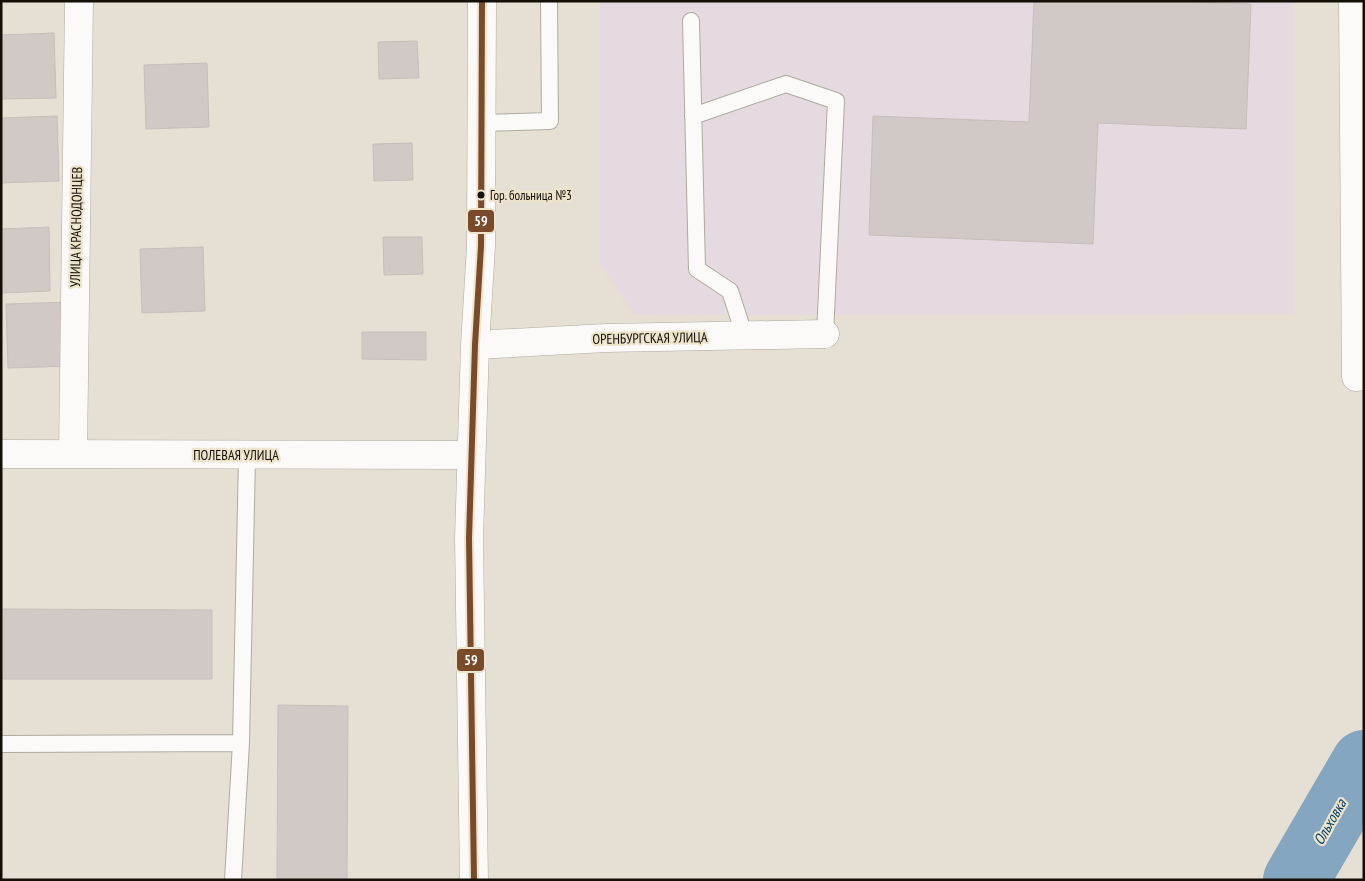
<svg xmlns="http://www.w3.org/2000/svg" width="1365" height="881" font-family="'PT Sans Narrow',sans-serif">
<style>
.medical{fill:#e4dadf}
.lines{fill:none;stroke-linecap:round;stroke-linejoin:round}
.river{stroke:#85a6c1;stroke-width:66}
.building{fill:#d1c9c5;stroke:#c6beba}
.service-casing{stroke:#aeaaa0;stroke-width:18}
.minor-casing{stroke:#aeaaa0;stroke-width:29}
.service{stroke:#fbfaf9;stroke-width:16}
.minor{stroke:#fbfaf9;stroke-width:28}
.bus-1-casing{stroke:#eee4cc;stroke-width:10}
.bus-1{stroke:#7a4b2a;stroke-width:6}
.bus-dot{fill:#130f07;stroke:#eee4cc;stroke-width:2}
.labels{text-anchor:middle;stroke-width:4.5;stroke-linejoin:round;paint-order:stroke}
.bus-label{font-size:13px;fill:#130f07;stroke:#eee4cc;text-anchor:start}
.street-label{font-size:14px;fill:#130f07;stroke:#eee4cc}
.water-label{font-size:15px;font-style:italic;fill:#003f6a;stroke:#eee4cc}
.line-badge{stroke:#eee4cc;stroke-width:2}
.badge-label{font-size:14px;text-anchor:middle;font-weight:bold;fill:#fff}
</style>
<rect width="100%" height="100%" fill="#e6e0d4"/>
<path class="medical" d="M 600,1 L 1293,1 L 1293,314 L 634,315 L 600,264 Z"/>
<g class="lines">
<path class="river" d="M 1296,880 L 1364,763"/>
</g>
<path class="building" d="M 1034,1 L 1169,1 L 1251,4 L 1246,129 L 1098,123 L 1093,244 L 869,235 L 873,116 L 1029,122 Z
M 54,33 L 56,98 L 1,99 L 1,35 Z
M 417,41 L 419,78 L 379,79 L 378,42 Z
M 207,63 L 209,127 L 146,129 L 144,65 Z
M 57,116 L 59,181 L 1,183 L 1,118 Z
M 412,143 L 413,180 L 374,181 L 373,144 Z
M 49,227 L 50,291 L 1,293 L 1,229 Z
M 383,237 L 422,237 L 423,274 L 384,275 Z
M 203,247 L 205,311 L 142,313 L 140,249 Z
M 70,302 L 72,366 L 8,368 L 6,304 Z
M 362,332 L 426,332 L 426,360 L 362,359 Z
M 1,609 L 212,610 L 212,679 L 1,679 Z
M 278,705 L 348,706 L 347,880 L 277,880 Z"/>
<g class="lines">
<defs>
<path id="service" d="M 691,21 L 697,269 L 730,291 L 745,337
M 693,116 L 786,84 L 836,101 L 825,334
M 480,123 L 550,121 L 549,1
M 1,744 L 241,743 L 247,456
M 233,880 L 241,743"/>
<path id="minor" d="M 1353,1 L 1356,377 L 1364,376
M 475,345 L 606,338 L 825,334
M 1,454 L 471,455
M 73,454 L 79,1
M 474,880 L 469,538 L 475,345 L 481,246 L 482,1"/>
</defs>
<use href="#service" class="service-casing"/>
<use href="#minor" class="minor-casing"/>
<use href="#service" class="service"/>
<use href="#minor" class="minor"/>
<defs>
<path id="bus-1" d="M 474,880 L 469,538 L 475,345 L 481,246 L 482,1"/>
</defs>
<use href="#bus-1" class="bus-1-casing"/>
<use href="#bus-1" class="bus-1"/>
</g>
<circle class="bus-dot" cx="481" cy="195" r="4.5"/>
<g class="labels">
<g class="bus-label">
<text x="490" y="200">Гор. больница №3</text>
</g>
<g class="street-label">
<text transform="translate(76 227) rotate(-89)" y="5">УЛИЦА КРАСНОДОНЦЕВ</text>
<text transform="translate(650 338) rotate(-1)" y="5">ОРЕНБУРГСКАЯ УЛИЦА</text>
<text x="236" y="460">ПОЛЕВАЯ УЛИЦА</text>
</g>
<g class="water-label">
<text transform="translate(1330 822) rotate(-60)" y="5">Ольховка</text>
</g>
</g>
<g class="line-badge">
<rect x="467" y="209" width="28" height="24" rx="5" fill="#7a4b2a"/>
<rect x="456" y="648" width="29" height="24" rx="5" fill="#7a4b2a"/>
</g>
<g class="badge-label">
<text x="481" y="226">59</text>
<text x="471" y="665">59</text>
</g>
<rect width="1365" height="881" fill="none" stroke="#130f07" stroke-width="5"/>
</svg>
